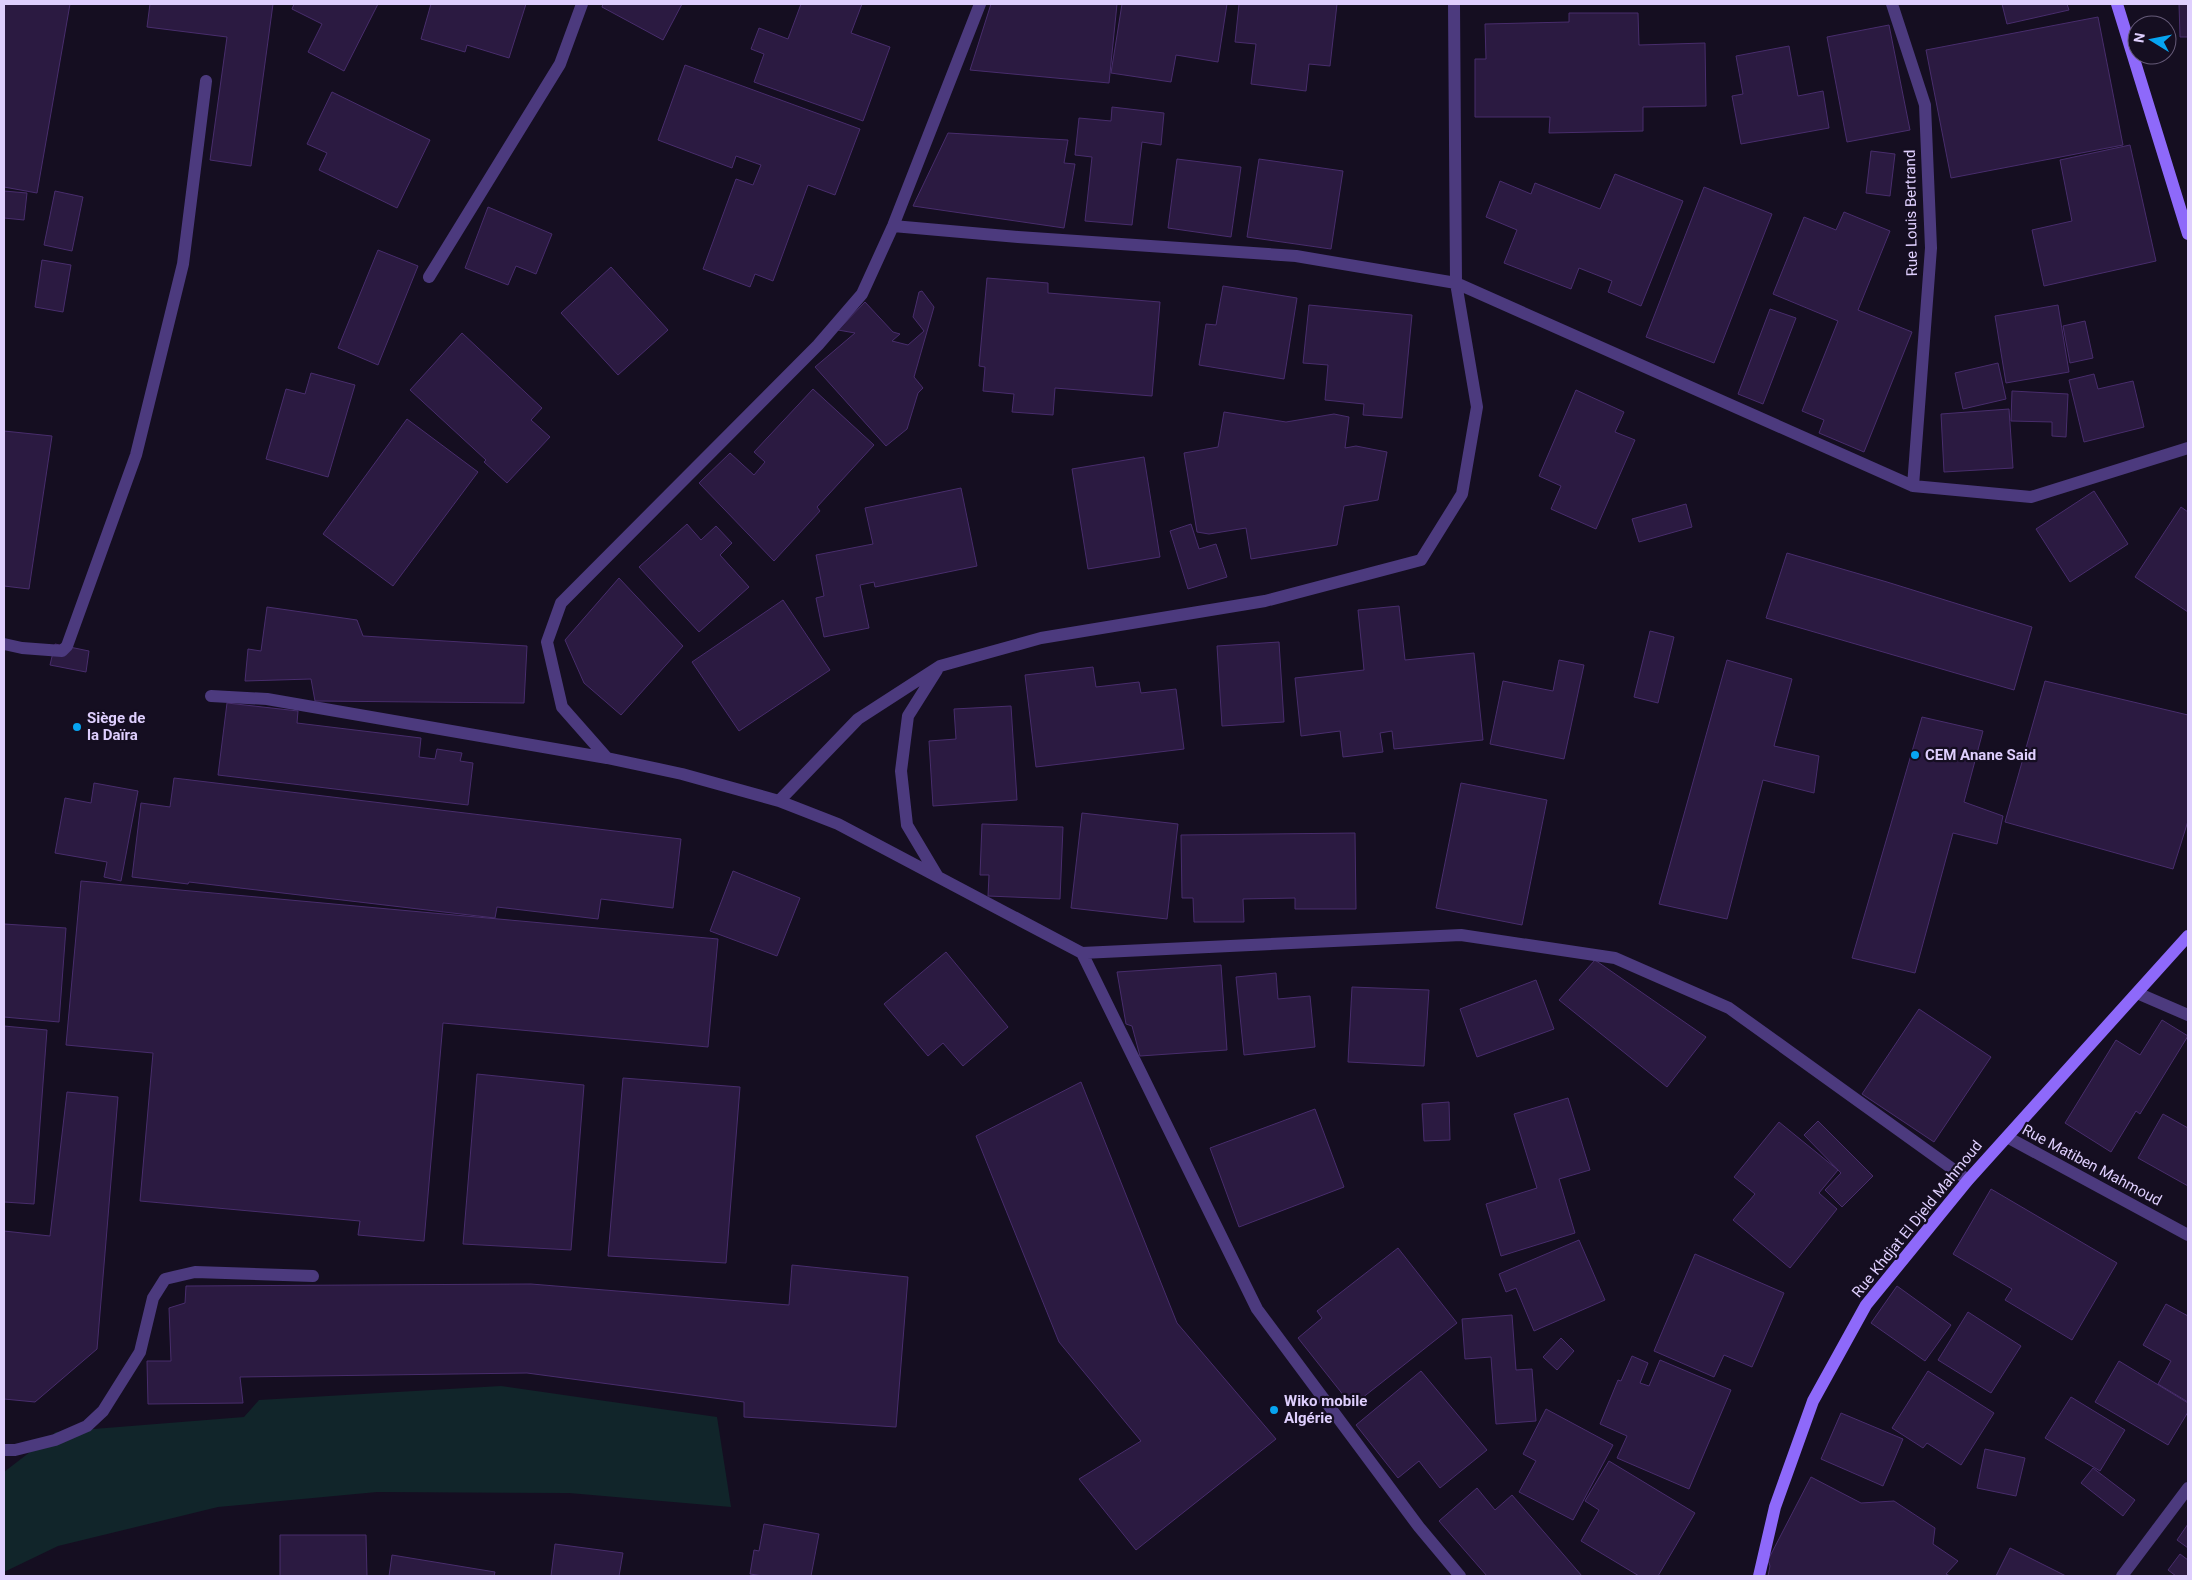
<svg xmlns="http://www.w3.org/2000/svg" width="2192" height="1580" font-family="Roboto,sans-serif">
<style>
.green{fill:#11252a}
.building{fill:#2b1a41;stroke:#482d6c}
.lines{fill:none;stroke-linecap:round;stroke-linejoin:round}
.lane{stroke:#4c3a7e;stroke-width:12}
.street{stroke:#4c3a7e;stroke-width:12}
.secondary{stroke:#8e69fa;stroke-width:12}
.poi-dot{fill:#07a4f1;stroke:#150e21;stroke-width:2}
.labels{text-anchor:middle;stroke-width:4.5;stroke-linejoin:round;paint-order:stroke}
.street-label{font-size:15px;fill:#dfcffe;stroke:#150e21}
.poi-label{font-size:15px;font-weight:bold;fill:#dfcffe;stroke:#150e21;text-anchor:start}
</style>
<rect width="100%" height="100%" fill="#150e21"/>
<path class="green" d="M 501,1386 L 717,1417 L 731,1507 L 569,1493 L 377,1492 L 218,1507 L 58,1546 L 4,1572 L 4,1472 L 56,1432 L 244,1417 L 259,1400 Z"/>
<path class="building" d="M 4,4 L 70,4 L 37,193 L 4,187 Z
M 150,4 L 273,4 L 251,166 L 210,160 L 227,37 L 147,27 Z
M 294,4 L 378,4 L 344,71 L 308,52 L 322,24 L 292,9 Z
M 431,4 L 526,4 L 509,58 L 467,45 L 465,52 L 421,39 Z
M 603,4 L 682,4 L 663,40 L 602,7 Z
M 801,4 L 862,4 L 851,33 L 890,47 L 863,121 L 754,82 L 764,54 L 751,49 L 759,28 L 788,39 Z
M 991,4 L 1117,4 L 1109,83 L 970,70 Z
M 1122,4 L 1227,4 L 1218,62 L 1176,55 L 1171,82 L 1111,73 Z
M 1239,4 L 1337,4 L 1330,66 L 1309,64 L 1306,91 L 1251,84 L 1256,44 L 1235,42 Z
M 2002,4 L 2067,4 L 2069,10 L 2007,24 Z
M 2179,4 L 2188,4 L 2188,37 L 2180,37 Z
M 1569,13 L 1638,13 L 1639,45 L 1705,43 L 1706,106 L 1643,107 L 1643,131 L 1549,133 L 1550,117 L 1475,117 L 1475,59 L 1486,59 L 1485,24 L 1569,22 Z
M 2098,17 L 2123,145 L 1951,178 L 1926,50 Z
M 1889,25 L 1910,130 L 1847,142 L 1827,37 Z
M 1789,46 L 1798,96 L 1823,91 L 1829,128 L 1741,144 L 1732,96 L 1743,94 L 1736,56 Z
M 685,65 L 860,129 L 835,195 L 808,185 L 773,281 L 755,274 L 750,287 L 703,269 L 736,179 L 753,185 L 761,165 L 736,156 L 732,168 L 658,140 Z
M 332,92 L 430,140 L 397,208 L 319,170 L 327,153 L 307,144 Z
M 1112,107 L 1164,113 L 1161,145 L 1142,142 L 1132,225 L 1085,221 L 1092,157 L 1075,155 L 1079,118 L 1111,121 Z
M 948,133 L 1068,140 L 1064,163 L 1075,164 L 1064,228 L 913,206 Z
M 2130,145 L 2156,261 L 2044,286 L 2032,230 L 2072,221 L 2060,160 Z
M 1871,151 L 1895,154 L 1890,196 L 1866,193 Z
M 1177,159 L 1241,167 L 1231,237 L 1168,228 Z
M 1259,159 L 1343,171 L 1331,249 L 1247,237 Z
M 1615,174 L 1683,201 L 1641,306 L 1608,292 L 1612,281 L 1579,268 L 1571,289 L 1504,263 L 1517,230 L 1486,217 L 1500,181 L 1531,194 L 1535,183 L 1600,209 Z
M 1704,187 L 1772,214 L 1714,363 L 1646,337 Z
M 4,191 L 27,193 L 24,220 L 4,218 Z
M 55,191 L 83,197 L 72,251 L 44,245 Z
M 488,207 L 552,234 L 536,274 L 516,266 L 508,285 L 465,268 Z
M 1844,212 L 1890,231 L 1858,310 L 1912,332 L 1864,452 L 1819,433 L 1824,420 L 1802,411 L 1838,321 L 1773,294 L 1804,217 L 1836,230 Z
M 378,250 L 418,266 L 378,365 L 338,348 Z
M 42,260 L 71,265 L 63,312 L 35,307 Z
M 611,267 L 668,330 L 618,375 L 561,313 Z
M 987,278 L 1048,283 L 1048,293 L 1160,302 L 1152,396 L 1055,388 L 1053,415 L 1012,412 L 1014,394 L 983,391 L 985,367 L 979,366 Z
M 1223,286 L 1297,298 L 1284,379 L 1199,365 L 1206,324 L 1216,325 Z
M 922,291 L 934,307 L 914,377 L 923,388 L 918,393 L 907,429 L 886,446 L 815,367 L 855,333 L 838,330 L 865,302 L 893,332 L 900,334 L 892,341 L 908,345 L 924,331 L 913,317 L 919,292 Z
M 1309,305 L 1412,315 L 1402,418 L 1363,415 L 1364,404 L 1325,400 L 1328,365 L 1303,363 Z
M 2058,305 L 2069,372 L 2006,383 L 1995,316 Z
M 1770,309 L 1796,318 L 1763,404 L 1738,394 Z
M 2085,321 L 2093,358 L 2070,363 L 2063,326 Z
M 462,333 L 542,408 L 531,420 L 550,437 L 507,483 L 484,462 L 486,460 L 410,390 Z
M 1998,363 L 2006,399 L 1963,409 L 1955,373 Z
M 311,373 L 355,385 L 328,477 L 266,459 L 286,389 L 305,394 Z
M 2094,374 L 2098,389 L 2133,381 L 2144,427 L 2084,442 L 2069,380 Z
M 813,389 L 874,445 L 817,507 L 820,511 L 774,561 L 699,483 L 730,453 L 754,475 L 765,462 L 754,452 Z
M 1576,390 L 1624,412 L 1615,432 L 1635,440 L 1596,529 L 1551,509 L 1561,486 L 1539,476 Z
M 2012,391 L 2068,394 L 2066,437 L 2052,436 L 2052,422 L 2011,421 Z
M 2009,409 L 2013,468 L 1944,472 L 1941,414 Z
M 1224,412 L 1286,422 L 1334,414 L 1349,417 L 1345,448 L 1356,446 L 1387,452 L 1378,500 L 1344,506 L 1337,545 L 1251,559 L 1246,528 L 1209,534 L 1197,532 L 1184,453 L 1218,447 Z
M 407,419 L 478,472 L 393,586 L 323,534 Z
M 4,431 L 52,436 L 29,589 L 4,586 Z
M 1144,457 L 1160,557 L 1088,569 L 1072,469 Z
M 961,488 L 977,566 L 875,587 L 874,582 L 860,585 L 869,628 L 824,637 L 816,598 L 824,596 L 816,555 L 873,544 L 865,508 Z
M 2094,491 L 2128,544 L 2070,582 L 2036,529 Z
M 1686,504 L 1692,527 L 1639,542 L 1632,519 Z
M 2181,507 L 2188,512 L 2188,612 L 2135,577 Z
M 687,524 L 701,540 L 716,526 L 732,543 L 720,555 L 749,587 L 699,632 L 639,567 Z
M 1191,524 L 1199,549 L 1216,544 L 1227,577 L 1188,589 L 1170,531 Z
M 1787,553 L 1887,582 L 2032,627 L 2014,690 L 1766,618 Z
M 619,578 L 683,646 L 621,715 L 584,683 L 565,640 Z
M 783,600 L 830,670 L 739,731 L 692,662 Z
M 1399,606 L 1405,660 L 1474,653 L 1483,740 L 1394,749 L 1392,731 L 1380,733 L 1383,752 L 1343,757 L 1340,731 L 1301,736 L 1295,678 L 1364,670 L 1358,610 Z
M 267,607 L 357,620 L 363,636 L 527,646 L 524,703 L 315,701 L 311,679 L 245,681 L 248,649 L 261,651 Z
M 1650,631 L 1674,637 L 1658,703 L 1634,697 Z
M 1279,642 L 1284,722 L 1222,726 L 1217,646 Z
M 55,644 L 89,651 L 86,672 L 50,665 Z
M 1559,660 L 1584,665 L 1564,759 L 1490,744 L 1503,681 L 1553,691 Z
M 1727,660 L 1792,679 L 1774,746 L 1819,756 L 1814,793 L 1763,780 L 1727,919 L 1659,904 Z
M 1093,667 L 1096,687 L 1139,682 L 1141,693 L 1176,689 L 1184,749 L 1036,767 L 1025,675 Z
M 2045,681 L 2188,715 L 2188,821 L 2173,869 L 2005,822 Z
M 227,703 L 298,711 L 297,723 L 421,738 L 419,757 L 435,759 L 437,749 L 462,753 L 460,761 L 473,763 L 468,805 L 218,775 Z
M 1011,706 L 1017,800 L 933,806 L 929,741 L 956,739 L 954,709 Z
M 1922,717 L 1983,731 L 1964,802 L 2003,816 L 1997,844 L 1953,833 L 1915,973 L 1852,958 Z
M 174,778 L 681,839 L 673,908 L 601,899 L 598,919 L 497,907 L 495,918 L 189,882 L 188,884 L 132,877 L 141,803 L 170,807 Z
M 94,783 L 138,791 L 121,881 L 104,877 L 107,862 L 55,853 L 65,798 L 91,803 Z
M 1461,783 L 1547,800 L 1522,925 L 1436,908 Z
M 1082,813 L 1178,824 L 1167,919 L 1071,908 Z
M 982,824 L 1063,827 L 1060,899 L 988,896 L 989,875 L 980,875 Z
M 1355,833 L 1356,909 L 1295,909 L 1295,898 L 1243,899 L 1244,922 L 1194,922 L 1193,898 L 1182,898 L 1181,835 Z
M 733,871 L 800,898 L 777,956 L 710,931 Z
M 81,881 L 718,939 L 708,1047 L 443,1023 L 424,1241 L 358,1235 L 360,1221 L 140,1201 L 153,1053 L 66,1045 Z
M 4,924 L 66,928 L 59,1022 L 4,1017 Z
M 946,952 L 1008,1027 L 963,1066 L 943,1043 L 928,1056 L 884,1004 Z
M 1595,960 L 1706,1037 L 1667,1087 L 1559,1000 Z
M 1221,965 L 1227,1050 L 1140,1056 L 1132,1026 L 1126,1024 L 1117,972 Z
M 1276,973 L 1278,999 L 1310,996 L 1315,1047 L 1244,1055 L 1236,977 Z
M 1536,980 L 1554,1029 L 1477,1057 L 1460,1009 Z
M 1352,987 L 1429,990 L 1424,1066 L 1348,1062 Z
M 1919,1009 L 1991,1057 L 1934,1142 L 1862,1094 Z
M 2162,1020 L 2188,1036 L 2140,1114 L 2136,1111 L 2111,1152 L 2065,1123 L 2116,1040 L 2140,1055 Z
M 4,1026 L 47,1030 L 34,1204 L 4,1202 Z
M 477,1074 L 584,1085 L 571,1250 L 463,1244 Z
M 623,1078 L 740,1087 L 726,1263 L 608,1256 Z
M 1081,1082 L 1177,1323 L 1276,1439 L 1136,1550 L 1079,1479 L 1141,1441 L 1059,1342 L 976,1136 Z
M 67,1092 L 118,1097 L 97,1349 L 35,1402 L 4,1399 L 4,1231 L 50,1236 Z
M 1568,1098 L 1590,1170 L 1559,1179 L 1575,1233 L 1501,1256 L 1486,1204 L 1537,1188 L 1514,1114 Z
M 1449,1102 L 1450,1140 L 1424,1141 L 1422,1104 Z
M 1315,1109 L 1344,1187 L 1239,1227 L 1210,1148 Z
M 2163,1114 L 2188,1128 L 2188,1186 L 2138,1158 Z
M 1818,1121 L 1873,1176 L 1842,1207 L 1825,1190 L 1841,1173 L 1804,1135 Z
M 1779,1122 L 1838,1170 L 1819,1193 L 1837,1209 L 1790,1268 L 1733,1220 L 1755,1194 L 1734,1177 Z
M 1991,1189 L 2117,1263 L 2072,1340 L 2005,1300 L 2012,1289 L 1953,1254 Z
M 1579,1240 L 1605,1300 L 1534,1331 L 1516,1288 L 1506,1292 L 1499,1274 Z
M 1398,1248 L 1457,1323 L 1352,1406 L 1298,1338 L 1322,1318 L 1317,1311 Z
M 1695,1254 L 1784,1293 L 1752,1367 L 1724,1355 L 1714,1377 L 1654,1351 Z
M 792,1265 L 908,1277 L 896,1427 L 744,1417 L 744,1402 L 527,1373 L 240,1377 L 243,1403 L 148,1404 L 147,1361 L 171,1361 L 169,1308 L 185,1303 L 186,1286 L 531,1284 L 789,1305 Z
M 1897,1286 L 1951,1325 L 1925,1361 L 1871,1323 Z
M 2166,1304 L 2188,1316 L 2188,1402 L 2158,1384 L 2171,1361 L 2143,1345 Z
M 1968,1312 L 2021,1346 L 1991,1393 L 1938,1360 Z
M 1512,1315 L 1516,1370 L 1532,1369 L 1536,1421 L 1496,1424 L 1491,1357 L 1465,1359 L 1462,1319 Z
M 1561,1338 L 1574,1351 L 1557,1370 L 1543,1357 Z
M 1632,1356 L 1648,1363 L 1640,1383 L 1649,1386 L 1660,1360 L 1731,1390 L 1689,1489 L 1617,1458 L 1627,1436 L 1600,1424 L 1618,1380 L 1621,1381 Z
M 2119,1361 L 2188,1403 L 2188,1412 L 2168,1445 L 2095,1402 Z
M 1421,1371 L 1487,1450 L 1440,1488 L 1419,1461 L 1398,1478 L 1356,1425 Z
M 1928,1371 L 1994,1413 L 1961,1465 L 1927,1443 L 1923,1448 L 1892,1428 Z
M 2071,1397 L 2125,1430 L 2100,1471 L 2045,1438 Z
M 1546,1409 L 1613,1445 L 1573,1520 L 1519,1492 L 1536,1461 L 1523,1454 Z
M 1841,1413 L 1903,1439 L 1883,1486 L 1821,1459 Z
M 1985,1449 L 2025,1458 L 2016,1496 L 1977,1488 Z
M 1609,1461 L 1695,1513 L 1658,1576 L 1639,1576 L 1581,1541 L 1599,1510 L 1585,1501 Z
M 2093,1468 L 2135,1500 L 2123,1516 L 2081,1483 Z
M 1811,1477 L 1861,1503 L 1894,1501 L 1935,1528 L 1933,1544 L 1958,1561 L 1946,1574 L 1950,1576 L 1768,1576 L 1770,1566 L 1768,1560 Z
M 1477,1488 L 1495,1510 L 1512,1495 L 1582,1576 L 1487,1576 L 1439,1521 Z
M 764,1524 L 819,1534 L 811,1576 L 763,1576 L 750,1574 L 754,1550 L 759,1551 Z
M 2188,1524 L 2188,1548 L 2177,1540 Z
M 280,1535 L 366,1535 L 367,1576 L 280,1576 Z
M 555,1544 L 623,1553 L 619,1576 L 551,1576 Z
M 2010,1548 L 2066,1576 L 1996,1576 Z
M 2180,1554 L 2188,1560 L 2188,1576 L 2176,1576 L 2168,1570 Z
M 392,1555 L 495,1572 L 494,1576 L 389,1576 Z"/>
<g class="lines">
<path class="lane" d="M 4,644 L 22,648 L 62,651 L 67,646 L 136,455 L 183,264 L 206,81
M 4,1450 L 15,1450 L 55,1440 L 87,1426 L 103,1411 L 140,1352 L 153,1298 L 165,1279 L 195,1272 L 313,1276"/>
<path class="street" d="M 980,4 L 893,226 L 862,294 L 818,345 L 561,603 L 547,642 L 562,707 L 607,758 L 682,774 L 779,801 L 838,824 L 1082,953 L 1461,935 L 1615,958 L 1729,1008 L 1968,1180
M 1892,4 L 1925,105 L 1931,248 L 1913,486
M 893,226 L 1018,237 L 1296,256 L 1456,283 L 1913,486 L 2031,497 L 2188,448
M 429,277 L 560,64 L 582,4
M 937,670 L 908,716 L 901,771 L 907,825 L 938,877
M 211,696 L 267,699 L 607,758
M 779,801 L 858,719 L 940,666 L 1041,638 L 1265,601 L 1421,560 L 1462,494 L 1477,407 L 1456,283 L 1454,4
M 1082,953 L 1257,1309 L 1419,1527 L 1460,1576
M 2137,993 L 2188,1015
M 2007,1137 L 2188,1235
M 2122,1576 L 2188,1488"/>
<path class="secondary" d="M 2117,4 L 2188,234
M 1759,1576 L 1775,1507 L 1813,1401 L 1866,1305 L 1968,1180 L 2188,936"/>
</g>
<g class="poi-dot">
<circle cx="77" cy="727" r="5"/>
<circle cx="1915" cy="755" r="5"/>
<circle cx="1274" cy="1410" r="5"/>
</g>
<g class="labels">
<g class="street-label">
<text transform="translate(1911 213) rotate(-91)" y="5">Rue Louis Bertrand</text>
<text transform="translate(2092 1165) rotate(28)" y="5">Rue Matiben Mahmoud</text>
<text transform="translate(1917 1219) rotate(-51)" y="5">Rue Khdjat El Djeld Mahmoud</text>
</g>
<g class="poi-label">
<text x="87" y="723">Siège de<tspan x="87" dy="17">la Daïra</tspan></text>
<text x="1925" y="760">CEM Anane Said</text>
<text x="1284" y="1406">Wiko mobile<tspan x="1284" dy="17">Algérie</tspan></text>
</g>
</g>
<rect width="2192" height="1580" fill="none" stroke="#dfcffe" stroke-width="10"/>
<g transform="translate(2152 40) rotate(280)"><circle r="24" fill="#150e21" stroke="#665b79"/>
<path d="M0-4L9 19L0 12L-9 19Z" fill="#07a4f1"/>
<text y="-8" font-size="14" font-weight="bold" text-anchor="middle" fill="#dfcffe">N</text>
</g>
</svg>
